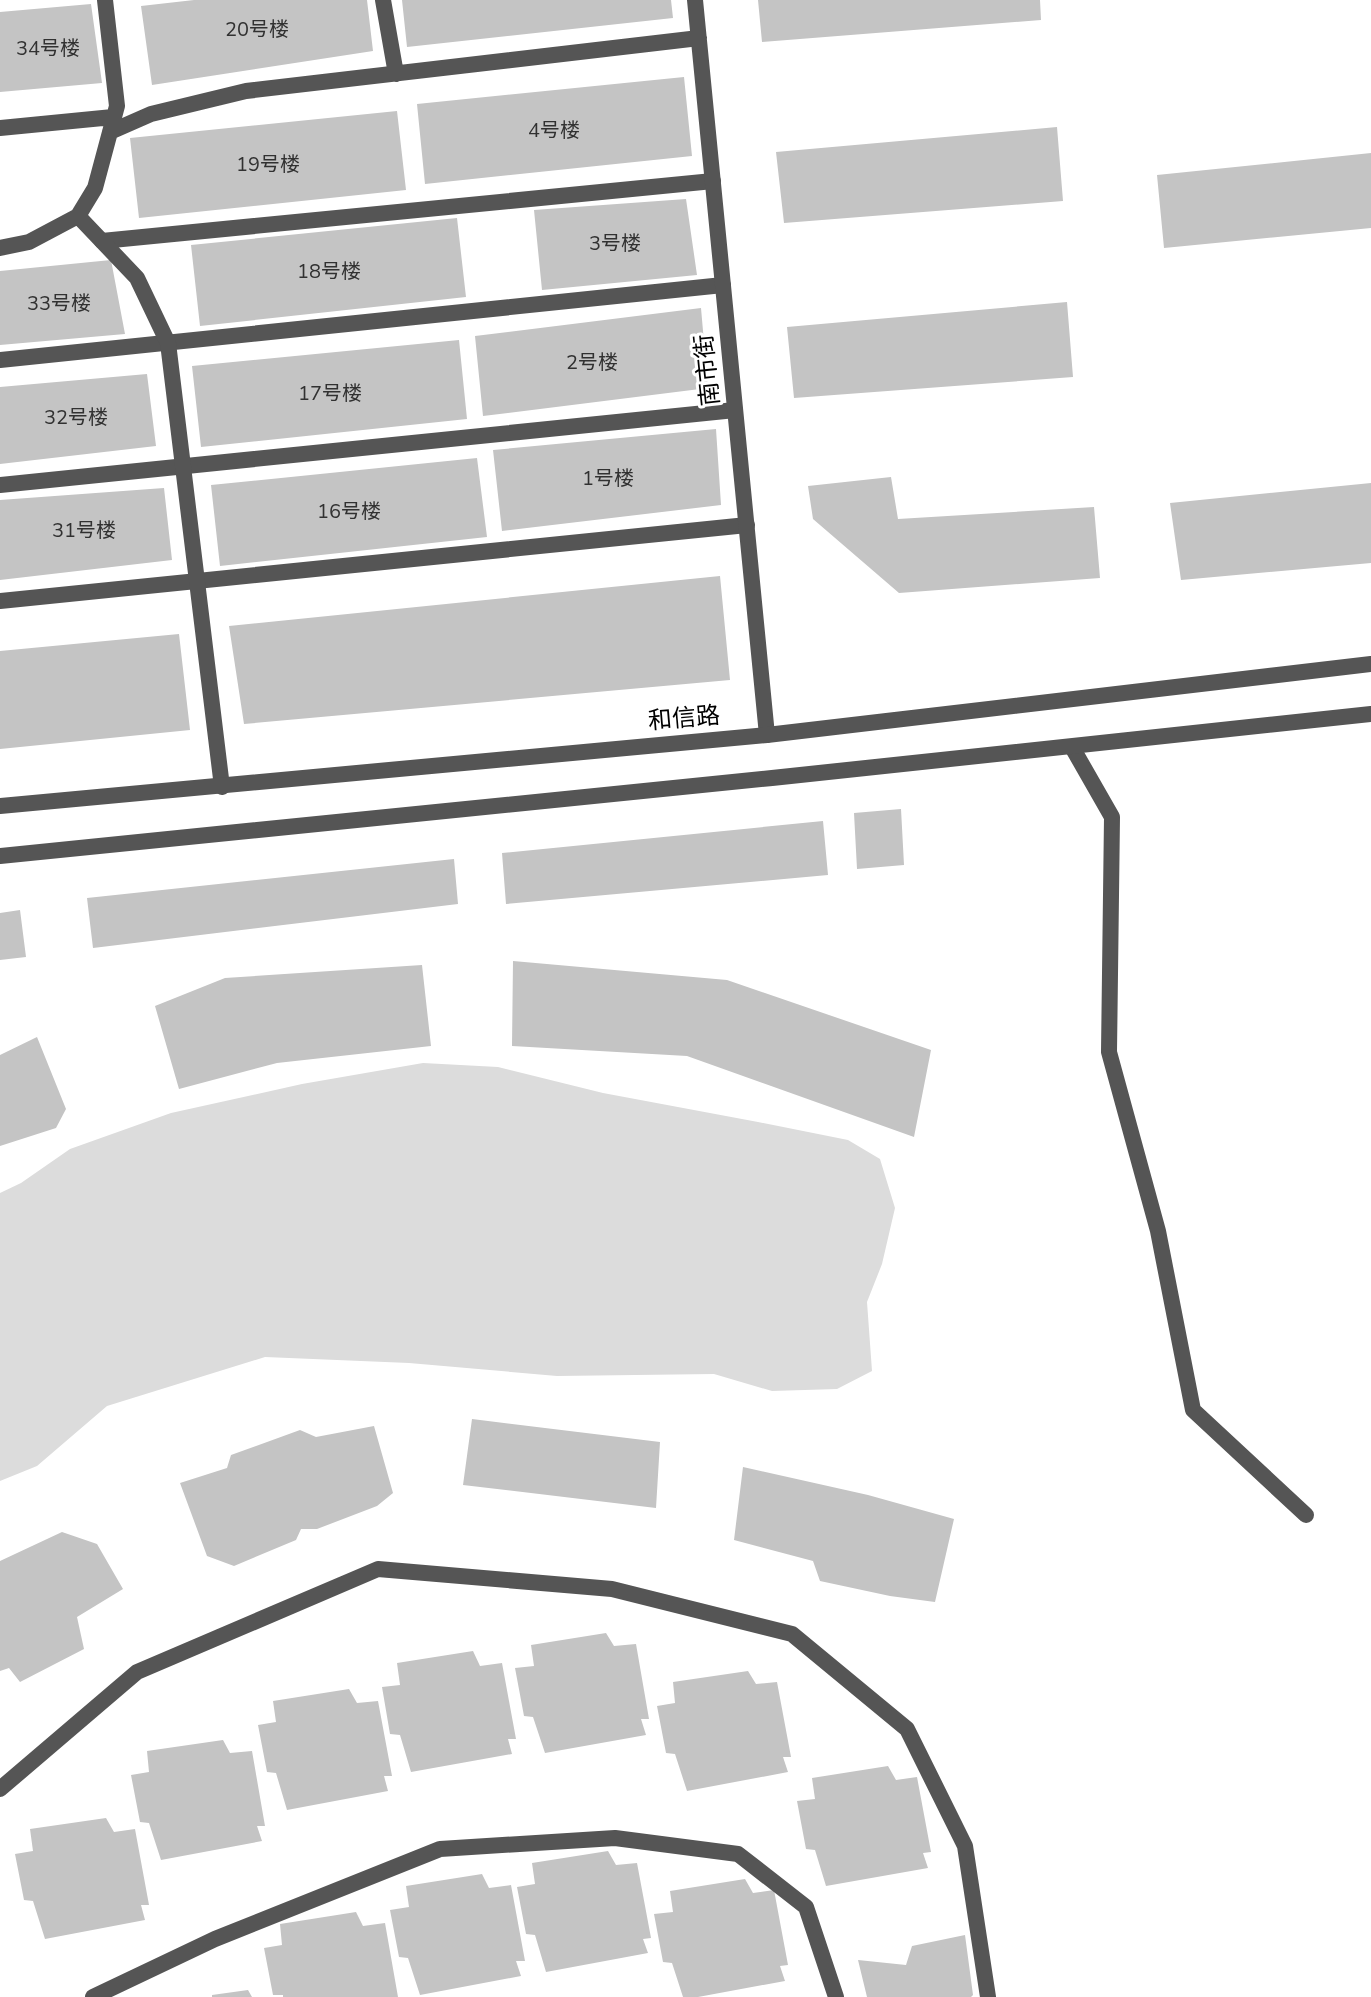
<svg xmlns="http://www.w3.org/2000/svg" width="1371" height="1997" font-family="'Nunito Sans','Noto Sans SC',sans-serif">
<style>
.green{fill:#dcdcdc}
.building{fill:#c4c4c4}
.lines{fill:none;stroke-linecap:round;stroke-linejoin:round}
.service{stroke:#555;stroke-width:16}
.minor{stroke:#555;stroke-width:16}
.tertiary{stroke:#555;stroke-width:16}
.labels{text-anchor:middle;stroke-width:6;stroke-linejoin:round;paint-order:stroke}
.number-label{font-size:20px;fill:#313131}
.street-label{font-size:24px;fill:#000;stroke:#fff}
</style>
<rect width="100%" height="100%" fill="#fff"/>
<path class="green" d="M 423,1063 L 498,1067 L 603,1093 L 758,1122 L 848,1140 L 880,1159 L 895,1208 L 882,1264 L 867,1302 L 872,1371 L 837,1389 L 772,1391 L 714,1374 L 557,1376 L 409,1363 L 265,1357 L 107,1406 L 37,1466 L 0,1481 L 0,1193 L 21,1183 L 70,1149 L 171,1113 L 302,1084 Z"/>
<path class="building" d="M 194,0 L 367,0 L 373,51 L 152,85 L 141,6 Z
M 402,0 L 671,0 L 673,18 L 407,47 Z
M 758,0 L 1040,0 L 1041,20 L 762,42 Z
M 91,4 L 102,83 L 0,92 L 0,12 Z
M 684,77 L 692,156 L 425,184 L 417,104 Z
M 397,111 L 406,190 L 139,218 L 130,138 Z
M 1057,127 L 1063,201 L 784,223 L 776,152 Z
M 1371,153 L 1371,228 L 1164,248 L 1157,175 Z
M 686,199 L 697,275 L 542,290 L 534,210 Z
M 457,218 L 466,297 L 200,326 L 191,245 Z
M 111,260 L 125,334 L 0,345 L 0,271 Z
M 1067,302 L 1073,377 L 794,398 L 787,327 Z
M 701,308 L 708,388 L 483,416 L 475,336 Z
M 459,340 L 467,419 L 201,447 L 192,366 Z
M 147,374 L 156,446 L 0,464 L 0,387 Z
M 716,429 L 721,505 L 502,531 L 493,450 Z
M 477,458 L 487,537 L 220,566 L 211,485 Z
M 891,477 L 898,519 L 1094,507 L 1100,578 L 899,593 L 813,519 L 808,486 Z
M 1371,483 L 1371,563 L 1181,580 L 1170,503 Z
M 164,488 L 172,560 L 0,580 L 0,500 Z
M 720,576 L 730,680 L 244,724 L 229,626 Z
M 179,634 L 190,730 L 0,749 L 0,651 Z
M 901,809 L 904,865 L 857,869 L 854,813 Z
M 823,821 L 828,875 L 506,904 L 502,853 Z
M 454,859 L 458,904 L 93,948 L 87,898 Z
M 20,910 L 26,957 L 0,960 L 0,913 Z
M 513,961 L 727,980 L 931,1050 L 914,1137 L 687,1056 L 512,1046 Z
M 422,965 L 431,1046 L 277,1063 L 179,1089 L 155,1006 L 225,978 Z
M 37,1037 L 66,1109 L 56,1128 L 0,1146 L 0,1055 Z
M 472,1419 L 660,1442 L 656,1508 L 463,1485 Z
M 374,1426 L 393,1493 L 377,1506 L 317,1529 L 301,1529 L 296,1540 L 234,1566 L 207,1556 L 180,1483 L 227,1468 L 231,1455 L 300,1430 L 316,1437 Z
M 743,1467 L 868,1495 L 954,1519 L 935,1602 L 890,1596 L 820,1581 L 813,1561 L 734,1540 Z
M 62,1532 L 97,1544 L 123,1589 L 77,1617 L 84,1649 L 20,1682 L 9,1668 L 0,1671 L 0,1561 Z
M 606,1633 L 614,1646 L 636,1644 L 649,1719 L 641,1719 L 646,1735 L 545,1753 L 533,1717 L 524,1716 L 515,1668 L 534,1666 L 531,1645 Z
M 473,1651 L 480,1666 L 502,1663 L 516,1739 L 508,1739 L 512,1754 L 411,1772 L 400,1735 L 390,1734 L 382,1687 L 400,1685 L 397,1663 Z
M 748,1671 L 756,1684 L 777,1682 L 791,1757 L 783,1757 L 788,1772 L 687,1791 L 675,1754 L 666,1753 L 657,1706 L 675,1703 L 673,1682 Z
M 349,1689 L 357,1703 L 378,1701 L 392,1776 L 384,1776 L 388,1791 L 287,1810 L 276,1773 L 267,1772 L 258,1725 L 276,1722 L 273,1701 Z
M 223,1740 L 230,1753 L 252,1751 L 265,1826 L 257,1826 L 262,1841 L 161,1860 L 149,1823 L 140,1822 L 131,1775 L 149,1772 L 147,1751 Z
M 888,1766 L 896,1780 L 917,1777 L 931,1852 L 923,1853 L 928,1868 L 826,1886 L 815,1850 L 806,1849 L 797,1801 L 815,1799 L 812,1778 Z
M 106,1818 L 114,1832 L 135,1829 L 149,1905 L 141,1905 L 145,1920 L 45,1939 L 33,1901 L 24,1900 L 15,1854 L 33,1851 L 30,1829 Z
M 608,1851 L 616,1865 L 637,1863 L 651,1938 L 643,1939 L 648,1953 L 546,1972 L 535,1935 L 526,1934 L 517,1887 L 535,1884 L 532,1863 Z
M 482,1874 L 489,1888 L 511,1885 L 525,1961 L 516,1961 L 521,1976 L 420,1995 L 408,1958 L 399,1957 L 390,1910 L 409,1907 L 406,1886 Z
M 745,1879 L 753,1893 L 774,1890 L 788,1965 L 780,1966 L 785,1981 L 698,1997 L 683,1997 L 672,1963 L 663,1962 L 654,1914 L 673,1912 L 670,1891 Z
M 356,1912 L 363,1926 L 385,1923 L 398,1997 L 283,1997 L 283,1995 L 273,1995 L 264,1948 L 282,1945 L 280,1924 Z
M 965,1935 L 973,1995 L 971,1997 L 867,1997 L 858,1960 L 906,1965 L 912,1946 Z
M 248,1990 L 252,1997 L 212,1997 L 212,1995 Z"/>
<g class="lines">
<path class="service" d="M 102,241 L 713,181
M 0,360 L 723,285
M 0,485 L 735,410
M 0,601 L 747,525
M 1072,747 L 1112,817 L 1109,1052 L 1158,1231 L 1193,1410 L 1306,1515"/>
<path class="minor" d="M 105,0 L 117,106 L 95,188 L 78,216 L 137,278 L 168,343 L 222,787
M 383,0 L 396,74
M 695,0 L 767,735
M 0,128 L 113,117
M 110,132 L 151,114 L 246,91 L 699,38
M 0,248 L 29,242 L 78,216
M 0,1789 L 137,1672 L 378,1569 L 612,1589 L 792,1634 L 907,1729 L 965,1846 L 988,1997
M 93,1997 L 215,1939 L 440,1849 L 615,1838 L 738,1854 L 806,1907 L 836,1997"/>
<path class="tertiary" d="M 0,806 L 767,735 L 1371,664
M 0,856 L 772,778 L 1371,714"/>
</g>
<g class="labels">
<g class="number-label">
<text x="257" y="36">20号楼</text>
<text x="48" y="55">34号楼</text>
<text x="554" y="137">4号楼</text>
<text x="268" y="171">19号楼</text>
<text x="615" y="250">3号楼</text>
<text x="329" y="278">18号楼</text>
<text x="59" y="310">33号楼</text>
<text x="592" y="369">2号楼</text>
<text x="330" y="400">17号楼</text>
<text x="76" y="424">32号楼</text>
<text x="608" y="485">1号楼</text>
<text x="349" y="518">16号楼</text>
<text x="84" y="537">31号楼</text>
</g>
<g class="street-label">
<text transform="translate(707 370) rotate(-96)" y="8">南市街</text>
<text transform="translate(684 718) rotate(-5)" y="8">和信路</text>
</g>
</g>
</svg>
